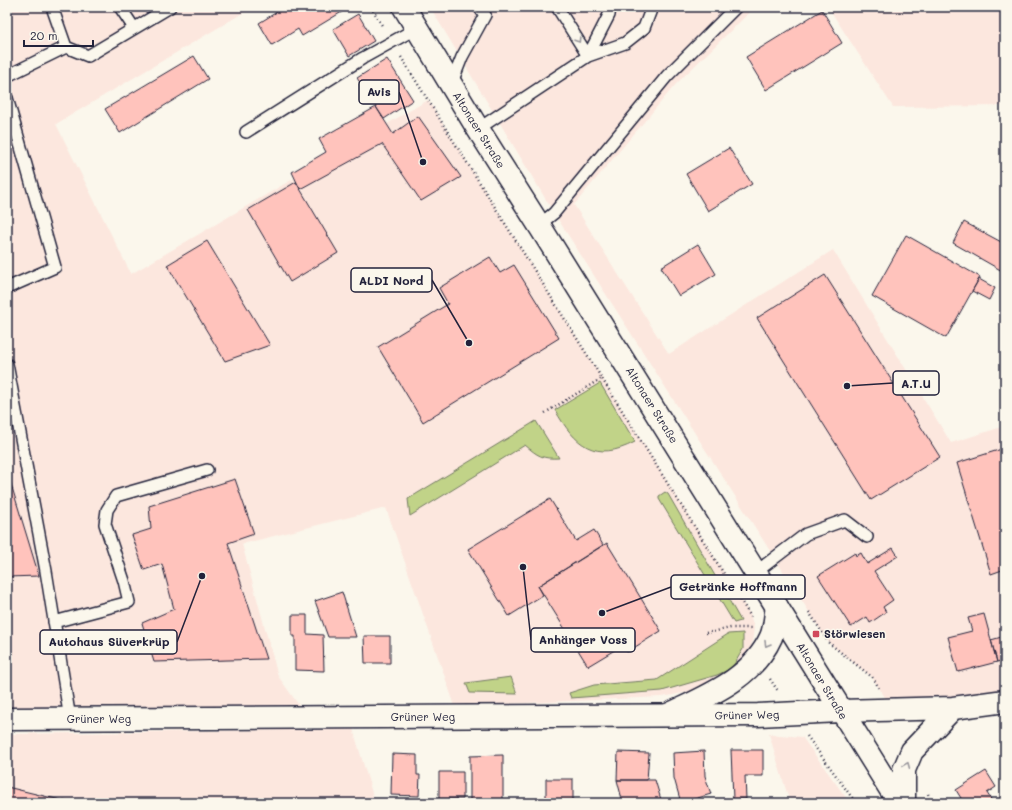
<svg xmlns="http://www.w3.org/2000/svg" width="1012" height="810" font-family="Mali,sans-serif">
<style>
.built{fill:#fce7de}
.green{fill:#c1d388;stroke:#727a62}
.building{fill:#ffc3bc;stroke:#22223b}
.lines{fill:none;stroke-linecap:round;stroke-linejoin:round}
.lane-casing{stroke:#22223b;stroke-width:14}
.street-casing{stroke:#22223b;stroke-width:25}
.secondary-casing{stroke:#22223b;stroke-width:25}
.path{stroke:#22223b;stroke-width:2.5;stroke-dasharray:1 3;stroke-linecap:butt}
.lane{stroke:#fbf7ec;stroke-width:11}
.street{stroke:#fbf7ec;stroke-width:22}
.secondary{stroke:#fbf7ec;stroke-width:22}
.oneway{stroke:#99979c}
.poi-dot{fill:#d1495b;stroke:#fbf7ec;stroke-width:1.5}
.labels{text-anchor:middle;stroke-width:3;stroke-linejoin:round;paint-order:stroke}
.street-label{font-size:11px;fill:#22223b;stroke:#fbf7ec}
.poi-label{font-size:11px;font-weight:bold;fill:#22223b;stroke:#fbf7ec;text-anchor:start}
.leader{fill:none;stroke:#22223b;stroke-width:1.5}
.callout-dot{fill:#22223b;stroke:#fbf7ec;stroke-width:1.5}
.callout{fill:#fbf7ec;stroke:#22223b;stroke-width:1.5}
.callout-label{font-size:12px;text-anchor:middle;font-weight:bold;fill:#22223b}
</style>
<rect width="100%" height="100%" fill="#fbf7ec"/>
<filter id="ink" filterUnits="userSpaceOnUse"><feTurbulence type="fractalNoise" baseFrequency=".025" numOctaves="2"/><feDisplacementMap in="SourceGraphic" scale="8" xChannelSelector="R" yChannelSelector="G"/><feConvolveMatrix kernelMatrix="1 2 1 2 8 2 1 2 1" color-interpolation-filters="sRGB"/></filter>
<g filter="url(#ink)">
<path class="built" d="M 7,7 L 253,7 L 56,124 L 131,274 L 428,100 L 750,614 L 754,628 L 751,649 L 730,684 L 662,697 L 455,706 L 386,508 L 242,544 L 278,676 L 303,711 L 7,711 Z
M 430,7 L 755,7 L 676,84 L 574,205 L 669,354 L 833,250 L 951,443 L 1005,426 L 1005,701 L 892,708 L 872,677 L 829,643 L 554,213 Z
M 828,7 L 1005,7 L 1005,106 L 893,107 Z
M 353,729 L 375,803 L 7,803 L 7,734 Z
M 769,734 L 802,737 L 850,803 L 790,803 Z"/>
<path class="green" d="M 600,383 L 635,442 C 595,463 575,445 555,410 Z
M 536,421 L 559,458 C 542,459 538,456 525,445 L 410,516 L 408,499 Z
M 665,492 L 668,494 L 741,621 L 734,623 L 659,499 L 659,496 Z
M 743,633 L 743,649 L 732,668 L 717,675 L 662,691 L 571,698 L 569,693 L 594,685 L 657,680 L 728,634 Z
M 511,677 L 517,694 L 470,693 L 466,683 Z"/>
<path class="building" d="M 285,7 L 350,7 L 302,36 L 298,29 L 272,45 L 259,23 Z
M 822,10 L 842,43 L 766,90 L 746,57 Z
M 358,14 L 374,41 L 349,56 L 333,29 Z
M 194,56 L 208,79 L 120,133 L 105,109 Z
M 387,59 L 413,100 L 384,119 L 357,78 Z
M 376,107 L 393,134 L 418,116 L 461,177 L 421,201 L 382,144 L 300,189 L 292,172 L 326,152 L 319,139 Z
M 729,148 L 752,184 L 708,211 L 686,174 Z
M 296,182 L 338,253 L 290,282 L 248,210 Z
M 964,222 L 1005,244 L 1004,272 L 953,243 Z
M 906,235 L 980,277 L 946,338 L 872,296 Z
M 207,241 L 270,345 L 225,361 L 167,265 Z
M 698,244 L 716,274 L 679,296 L 661,267 Z
M 490,257 L 500,273 L 514,265 L 559,338 L 423,422 L 378,347 L 448,304 L 439,288 Z
M 825,275 L 940,457 L 871,500 L 757,318 Z
M 979,279 L 995,288 L 989,300 L 972,291 Z
M 1005,448 L 1005,569 L 991,574 L 957,463 Z
M 7,463 L 7,471 L 39,576 L 7,577 Z
M 235,479 L 254,534 L 228,543 L 266,659 L 154,662 L 142,623 L 174,609 L 162,564 L 144,570 L 132,535 L 151,529 L 149,506 Z
M 550,499 L 576,541 L 594,530 L 603,545 L 538,586 L 543,595 L 509,616 L 468,549 Z
M 607,543 L 661,631 L 627,652 L 623,645 L 588,666 L 538,586 Z
M 893,548 L 898,556 L 874,571 L 893,600 L 883,607 L 886,612 L 870,623 L 867,617 L 851,627 L 818,576 L 855,553 L 856,556 L 861,553 L 867,564 Z
M 342,592 L 356,637 L 328,637 L 315,601 Z
M 984,614 L 997,662 L 958,672 L 948,637 L 972,631 L 968,618 Z
M 292,615 L 307,615 L 307,634 L 323,635 L 324,671 L 295,670 L 295,636 L 292,636 Z
M 364,636 L 390,636 L 390,663 L 365,663 Z
M 1005,636 L 1005,660 L 997,662 L 991,640 Z
M 731,750 L 763,750 L 763,776 L 745,776 L 746,799 L 733,799 Z
M 704,751 L 705,776 L 711,794 L 681,803 L 674,778 L 673,753 Z
M 618,752 L 649,753 L 647,780 L 617,780 Z
M 392,754 L 417,755 L 417,775 L 420,775 L 419,796 L 391,795 Z
M 503,755 L 503,803 L 470,803 L 470,756 Z
M 986,771 L 996,787 L 987,793 L 992,801 L 988,803 L 964,803 L 956,790 Z
M 439,772 L 463,772 L 463,799 L 439,799 Z
M 546,779 L 573,779 L 573,803 L 546,803 Z
M 617,780 L 655,780 L 662,803 L 623,803 Z
M 7,787 L 73,803 L 7,803 Z"/>
<g class="lines">
<defs>
<path id="lane" d="M 52,7 L 66,47
M 120,7 L 134,28
M 557,7 L 588,56 L 625,43 L 644,28 L 652,7
M 7,76 L 66,47 L 88,56 L 170,7
M 451,85 L 462,57 L 485,15 L 479,7
M 7,98 L 55,267 L 7,288
M 478,129 L 588,56 L 609,15 L 610,7
M 246,132 L 363,58 L 417,28
M 539,225 L 554,213 L 667,76 L 736,7
M 7,364 L 46,571 L 70,719
M 756,572 L 806,534 L 845,520 L 867,537
M 54,622 L 129,602 L 124,581 L 105,524 L 107,510 L 116,496 L 207,470"/>
<path id="street" d="M 840,711 L 953,708 L 1005,701
M 668,715 C 707,696 752,679 771,637 C 775,628 775,616 777,607
M 904,803 L 904,770 L 912,751 L 953,708"/>
<path id="secondary" d="M 404,7 L 478,129 L 539,225 L 899,803
M 7,719 L 758,715 L 840,711"/>
</defs>
<use href="#lane" class="lane-casing"/>
<use href="#street" class="street-casing"/>
<use href="#secondary" class="secondary-casing"/>
<path class="path" d="M 371,7 L 383,27
M 401,57 L 751,617
M 545,413 L 602,378
M 809,612 L 829,643 L 872,677 L 879,688
M 706,633 L 731,628 L 751,628
M 770,679 L 778,691
M 807,736 L 856,803
M 928,794 L 931,803"/>
<use href="#lane" class="lane"/>
<use href="#street" class="street"/>
<use href="#secondary" class="secondary"/>
</g>
<defs><path id="oneway-chevron" d="M-2-3.5L2.5 0L-2 3.5" fill="none" stroke-width="1.6" stroke-linecap="round" stroke-linejoin="round"/></defs>
<g class="oneway">
<use href="#oneway-chevron" transform="translate(578 40) rotate(58)"/>
<use href="#oneway-chevron" transform="translate(767 644) rotate(120)"/>
<use href="#oneway-chevron" transform="translate(907 765) rotate(-68)"/>
</g>
</g>
<rect class="poi-dot" x="812" y="630" width="8" height="8" rx="2"/>
<g class="labels">
<g class="street-label">
<text transform="translate(479 130) rotate(58)" y="4">Altonaer Straße</text>
<text transform="translate(652 405) rotate(58)" y="4">Altonaer Straße</text>
<text transform="translate(822 681) rotate(59)" y="4">Altonaer Straße</text>
<text transform="translate(747 715) rotate(-1)" y="4">Grüner Weg</text>
<text x="423" y="721">Grüner Weg</text>
<text x="99" y="723">Grüner Weg</text>
</g>
<g class="poi-label">
<text x="824" y="638">Störwiesen</text>
</g>
</g>
<path class="leader" d="M423 162L399 92M469 343L432 280M847 386L893 383M602 613L671 587M523 567L531 640M202 576L177 642"/>
<g class="callout-dot">
<circle cx="423" cy="162" r="4"/>
<circle cx="469" cy="343" r="4"/>
<circle cx="847" cy="386" r="4"/>
<circle cx="602" cy="613" r="4"/>
<circle cx="523" cy="567" r="4"/>
<circle cx="202" cy="576" r="4"/>
</g>
<g class="callout">
<rect x="359" y="80" width="40" height="24" rx="4"/>
<rect x="351" y="268" width="81" height="24" rx="4"/>
<rect x="893" y="371" width="46" height="24" rx="4"/>
<rect x="671" y="575" width="134" height="24" rx="4"/>
<rect x="531" y="628" width="104" height="24" rx="4"/>
<rect x="40" y="630" width="137" height="24" rx="4"/>
</g>
<g class="callout-label">
<text x="379" y="96">Avis</text>
<text x="391" y="285">ALDI Nord</text>
<text x="916" y="388">A.T.U</text>
<text x="738" y="591">Getränke Hoffmann</text>
<text x="583" y="644">Anhänger Voss</text>
<text x="109" y="646">Autohaus Süverkrüp</text>
</g>
<rect width="1012" height="810" fill="none" stroke="#fbf7ec" stroke-width="24"/>
<rect x="12" y="12" width="988" height="786" fill="none" stroke="#22223b" stroke-width="1.5" filter="url(#ink)"/>
<path d="M24 40v6h69v-6" fill="none" stroke="#22223b" stroke-width="2"/>
<text x="30" y="40" font-size="12" fill="#22223b" stroke="#fbf7ec" stroke-width="3" paint-order="stroke">20 m</text>
</svg>
